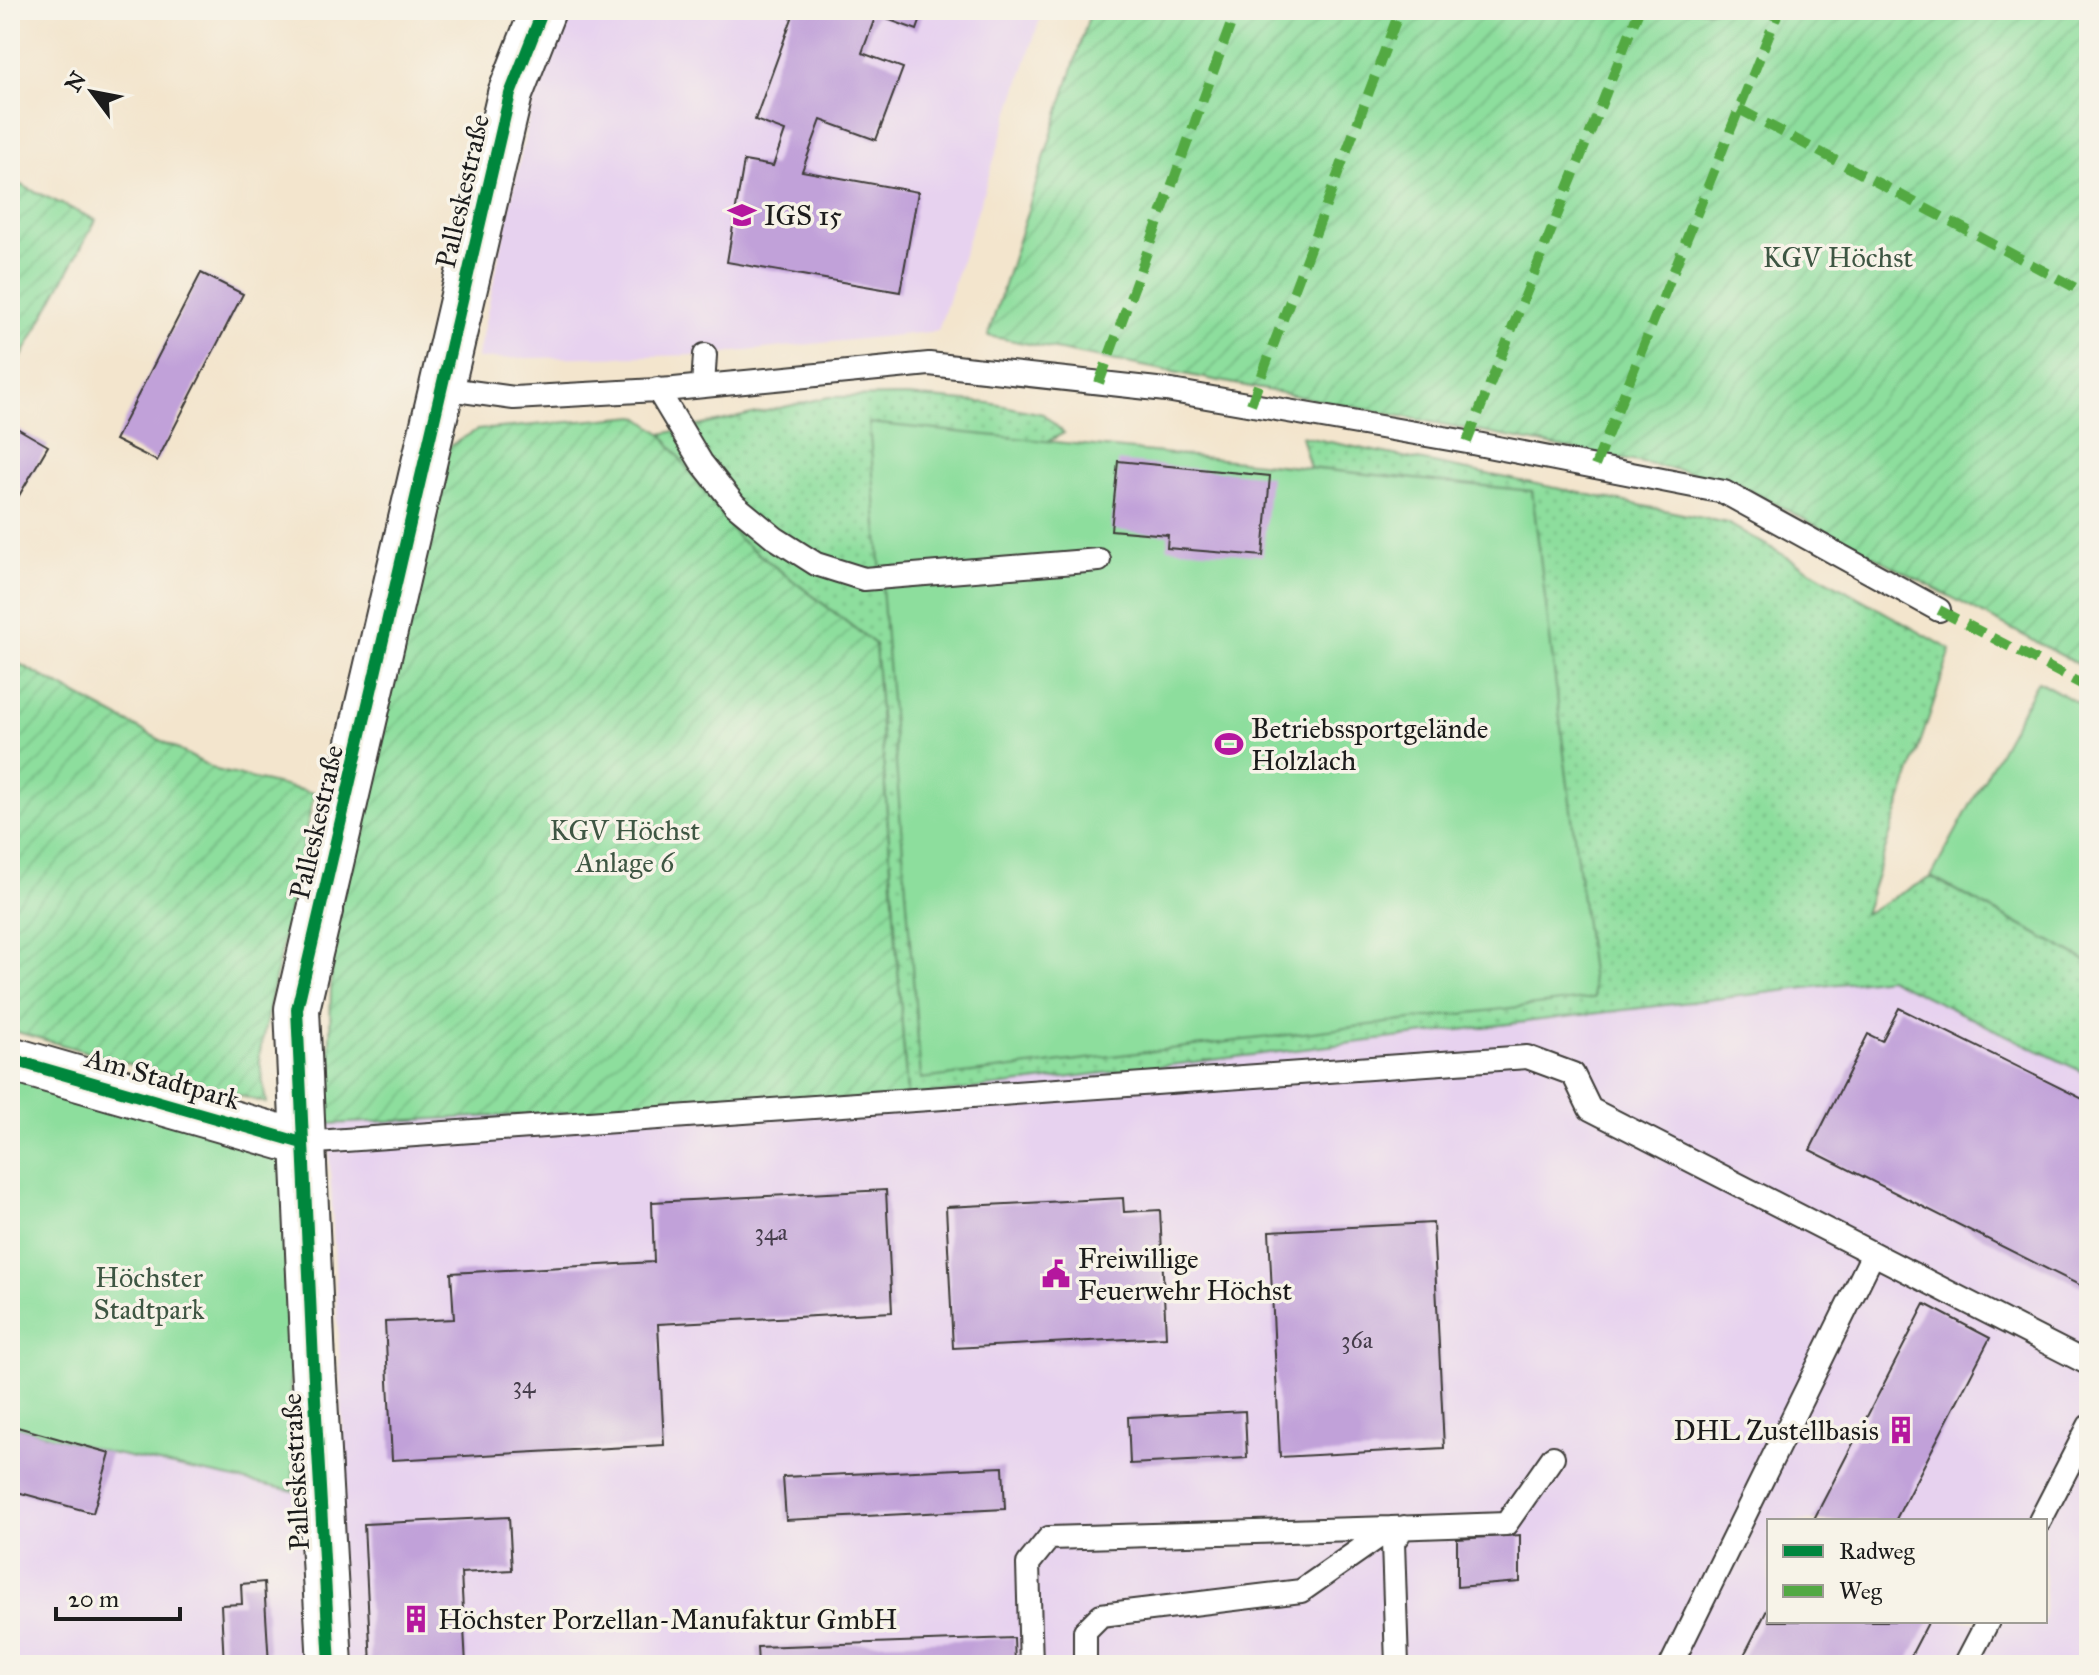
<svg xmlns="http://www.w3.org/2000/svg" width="2099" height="1675" font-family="'IM FELL Great Primer',serif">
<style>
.built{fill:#e7d2ef;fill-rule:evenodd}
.grass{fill:url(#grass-dots);stroke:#547d5c;stroke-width:2}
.park{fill:#8dde9d;stroke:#547d5c;stroke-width:2}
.garden{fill:url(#garden-furrows);stroke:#547d5c;stroke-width:2}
.building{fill:#c1a1d9}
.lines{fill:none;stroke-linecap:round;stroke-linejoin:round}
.lane-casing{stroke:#3c3a37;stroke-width:26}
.street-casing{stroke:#3c3a37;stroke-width:48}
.lane{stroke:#fff;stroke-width:22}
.street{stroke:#fff;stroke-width:44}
.quiet{stroke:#52a943;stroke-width:10;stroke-dasharray:20 10;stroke-linecap:butt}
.cycleway-casing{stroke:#f7f3e8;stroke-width:17}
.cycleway{stroke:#00873e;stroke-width:12}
.labels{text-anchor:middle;stroke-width:7;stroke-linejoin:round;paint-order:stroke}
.number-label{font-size:24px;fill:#453d4b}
.street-label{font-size:28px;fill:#1c1c1c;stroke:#f7f3e8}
.poi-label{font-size:28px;fill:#1c1c1c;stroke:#f7f3e8;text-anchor:start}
.park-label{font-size:28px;fill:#3e5643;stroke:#f7f3e8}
</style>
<defs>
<pattern id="grass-dots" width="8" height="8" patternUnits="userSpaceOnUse" patternTransform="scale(2)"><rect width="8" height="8" fill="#8dde9d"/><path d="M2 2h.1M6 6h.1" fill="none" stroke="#79be87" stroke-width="1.8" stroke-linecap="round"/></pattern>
<pattern id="garden-furrows" width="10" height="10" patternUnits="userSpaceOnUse" patternTransform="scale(2)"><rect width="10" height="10" fill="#8dde9d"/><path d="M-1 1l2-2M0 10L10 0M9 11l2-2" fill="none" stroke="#79be87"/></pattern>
</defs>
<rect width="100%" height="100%" fill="#f7f3e8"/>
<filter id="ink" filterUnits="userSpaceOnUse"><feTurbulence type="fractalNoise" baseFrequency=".0125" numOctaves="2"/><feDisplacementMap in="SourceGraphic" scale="16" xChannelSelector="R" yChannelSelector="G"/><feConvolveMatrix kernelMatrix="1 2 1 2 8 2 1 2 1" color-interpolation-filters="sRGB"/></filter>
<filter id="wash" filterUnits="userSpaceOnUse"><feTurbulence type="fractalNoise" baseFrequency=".006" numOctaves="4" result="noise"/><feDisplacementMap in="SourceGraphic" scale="32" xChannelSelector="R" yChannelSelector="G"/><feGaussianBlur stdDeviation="1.8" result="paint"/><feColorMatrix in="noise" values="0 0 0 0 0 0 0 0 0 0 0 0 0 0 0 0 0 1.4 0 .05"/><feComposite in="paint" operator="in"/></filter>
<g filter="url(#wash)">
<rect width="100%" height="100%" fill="#f3e5cd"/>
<path class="built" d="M 568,10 L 1043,10 L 938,331 L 705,355 L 477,359 L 533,99 Z
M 1888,977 L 2089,1075 L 2089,1665 L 10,1665 L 10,1425 L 110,1453 L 294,1491 L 346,1491 L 328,1124 L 907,1097 ZM 1769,1521 L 2045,1521 L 2045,1621 L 1769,1621 Z"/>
<path class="grass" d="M 907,396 L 989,403 L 1043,414 L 1064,433 L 966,484 L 1344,587 L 1301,436 L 1727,523 L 1951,650 L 1864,914 L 1931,877 L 2089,962 L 2089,1075 L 1888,978 L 907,1097 L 875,644 L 739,539 L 662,434 L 829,397 Z"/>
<path class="park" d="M 869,423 L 1532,491 L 1594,998 L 921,1079 Z
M 2038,681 L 2089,709 L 2089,962 L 1931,877 Z
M 10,1075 L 283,1150 L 294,1491 L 110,1453 L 10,1425 Z"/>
<path class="garden" d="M 1091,10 L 2089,10 L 2089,670 L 1730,480 L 988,336 Z
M 10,180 L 96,220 L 10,378 Z
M 637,416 L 662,434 L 739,539 L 875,644 L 907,1097 L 328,1124 L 332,942 L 448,447 L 477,430 Z
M 10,659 L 216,770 L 314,793 L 259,1056 L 266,1103 L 10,1030 Z"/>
<g id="blocks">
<path class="building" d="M 795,10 L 924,10 L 917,30 L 876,15 L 862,53 L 903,68 L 876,140 L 821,120 L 802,171 L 918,192 L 900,292 L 727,262 L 744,161 L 773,166 L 785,131 L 755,120 Z
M 201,273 L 243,294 L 157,461 L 115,440 Z
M 10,424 L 48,446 L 10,511 Z
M 1118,461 L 1270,476 L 1263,556 L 1167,548 L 1168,535 L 1111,530 Z
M 1899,1008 L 2089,1102 L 2089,1290 L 1810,1150 L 1868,1034 L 1882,1041 Z
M 886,1190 L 892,1312 L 658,1324 L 664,1445 L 392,1460 L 385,1322 L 454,1319 L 451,1273 L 654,1262 L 652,1202 Z
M 1123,1198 L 1124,1212 L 1160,1210 L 1166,1337 L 953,1348 L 946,1207 Z
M 1433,1223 L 1444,1448 L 1280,1457 L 1269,1231 Z
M 1925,1304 L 1990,1338 L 1895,1521 L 1813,1521 Z
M 1245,1411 L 1247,1458 L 1130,1464 L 1128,1417 Z
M 10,1425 L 110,1453 L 93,1513 L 10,1490 Z
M 1003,1467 L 1005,1509 L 786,1520 L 783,1477 Z
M 509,1517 L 512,1570 L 461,1573 L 466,1665 L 371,1665 L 364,1524 Z
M 1520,1535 L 1520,1582 L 1457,1587 L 1457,1539 Z
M 264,1582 L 269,1665 L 224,1665 L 221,1605 L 242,1604 L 241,1584 Z
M 1769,1606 L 1769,1621 L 1929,1621 L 1906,1665 L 1829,1665 L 1823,1662 L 1821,1665 L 1739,1665 Z
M 1014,1638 L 1015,1665 L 758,1665 L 757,1647 Z"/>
</g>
</g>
<g filter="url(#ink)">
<use href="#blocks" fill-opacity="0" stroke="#3c3a37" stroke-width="2"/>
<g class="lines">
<defs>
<path id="lane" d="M 703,386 L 705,355
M 441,388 L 514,398 L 674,389 L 929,364 L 1166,390 L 1467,442 L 1724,492 L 1939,610
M 657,389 L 701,462 L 735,505 L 775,538 L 816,564 L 864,579 L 1099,560
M 302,1143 L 1527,1057 L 1573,1074 L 1590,1109 L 2089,1364
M 2040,1521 L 2089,1426
M 1031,1665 L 1028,1564 L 1049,1538 L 1391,1528
M 1085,1665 L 1085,1631 L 1101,1615 L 1301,1591 L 1391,1528 L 1506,1524 L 1553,1457
M 1397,1665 L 1393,1542 L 1404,1527
M 1671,1665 L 1873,1254
M 1965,1665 L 1988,1621"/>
<path id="street" d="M 10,1059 L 302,1143
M 330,1665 L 313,1363 L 297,1009 L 510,94 L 543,10"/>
</defs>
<use href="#lane" class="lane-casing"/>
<use href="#street" class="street-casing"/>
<use href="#lane" class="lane"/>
<use href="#street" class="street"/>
<path class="quiet" d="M 1739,109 L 2089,295
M 1099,383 L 1236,10
M 1251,404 L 1400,10
M 1467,442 L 1639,10
M 1595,466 L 1779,10
M 1939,610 L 2089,688"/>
<defs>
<path id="cycleway" d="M 10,1059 L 302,1143
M 330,1665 L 313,1363 L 297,1009 L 510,94 L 543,10"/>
</defs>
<use href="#cycleway" class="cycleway-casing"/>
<use href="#cycleway" class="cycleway"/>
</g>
</g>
<defs>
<symbol id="school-bare" viewBox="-9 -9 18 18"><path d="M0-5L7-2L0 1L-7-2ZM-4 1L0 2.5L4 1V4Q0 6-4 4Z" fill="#b5179e" stroke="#f7f3e8" stroke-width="2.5" paint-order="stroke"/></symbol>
<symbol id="stadium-bare" viewBox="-9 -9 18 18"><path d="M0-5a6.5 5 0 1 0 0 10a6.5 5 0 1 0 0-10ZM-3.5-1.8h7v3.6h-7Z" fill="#b5179e" stroke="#f7f3e8" stroke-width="2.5" paint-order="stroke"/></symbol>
<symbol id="civic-bare" viewBox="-9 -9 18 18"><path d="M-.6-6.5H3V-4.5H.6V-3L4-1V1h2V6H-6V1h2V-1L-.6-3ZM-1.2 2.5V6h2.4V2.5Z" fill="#b5179e" stroke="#f7f3e8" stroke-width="2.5" paint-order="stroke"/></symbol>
<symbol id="building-bare" viewBox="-9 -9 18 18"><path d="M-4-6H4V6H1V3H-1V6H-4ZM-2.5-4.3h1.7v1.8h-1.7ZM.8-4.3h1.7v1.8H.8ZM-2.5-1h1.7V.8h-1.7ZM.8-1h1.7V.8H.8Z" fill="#b5179e" stroke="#f7f3e8" stroke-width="2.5" paint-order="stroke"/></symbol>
</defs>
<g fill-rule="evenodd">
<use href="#school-bare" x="722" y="195" width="40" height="40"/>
<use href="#stadium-bare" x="1209" y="724" width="40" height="40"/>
<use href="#civic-bare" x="1036" y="1254" width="40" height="40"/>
<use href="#building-bare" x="1881" y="1410" width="40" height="40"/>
<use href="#building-bare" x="396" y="1599" width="40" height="40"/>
</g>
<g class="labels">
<g class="number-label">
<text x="771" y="1240">34a</text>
<text x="1357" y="1348">36a</text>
<text x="524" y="1393">34</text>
</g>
<g class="street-label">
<text transform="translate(462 191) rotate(-77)" y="10">Palleskestraße</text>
<text transform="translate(316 822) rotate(-77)" y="10">Palleskestraße</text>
<text transform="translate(163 1078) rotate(16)" y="10">Am Stadtpark</text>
<text transform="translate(295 1472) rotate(-93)" y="10">Palleskestraße</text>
</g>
<g class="poi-label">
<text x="764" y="225">IGS 15</text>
<text x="1251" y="738">Betriebssportgelände<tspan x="1251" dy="32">Holzlach</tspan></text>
<text x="1078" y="1268">Freiwillige<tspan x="1078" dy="32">Feuerwehr Höchst</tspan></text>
<text x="1879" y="1440" text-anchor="end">DHL Zustellbasis</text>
<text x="438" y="1629">Höchster Porzellan-Manufaktur GmbH</text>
</g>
<g class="park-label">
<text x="1838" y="267">KGV Höchst</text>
<text x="625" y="840">KGV Höchst<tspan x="625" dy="32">Anlage 6</tspan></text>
<text x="149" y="1287">Höchster<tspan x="149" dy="32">Stadtpark</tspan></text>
</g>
</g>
<rect width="2099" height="1675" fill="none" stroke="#f7f3e8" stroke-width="40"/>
<rect x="1767" y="1519" width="280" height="104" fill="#f7f3e8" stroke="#9f9d96" stroke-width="2"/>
<rect x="1783" y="1545" width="40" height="12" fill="#00873e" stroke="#9f9d96" stroke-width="2"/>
<text x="1839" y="1559" font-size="24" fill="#1c1c1c">Radweg</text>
<rect x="1783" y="1585" width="40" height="12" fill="#52a943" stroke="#9f9d96" stroke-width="2"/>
<text x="1839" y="1599" font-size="24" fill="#1c1c1c">Weg</text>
<g transform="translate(92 92) rotate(302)" stroke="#f7f3e8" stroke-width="6" paint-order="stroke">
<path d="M0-6L14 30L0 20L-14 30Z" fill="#1c1c1c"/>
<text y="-12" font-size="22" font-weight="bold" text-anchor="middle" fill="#1c1c1c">N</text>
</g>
<path d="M56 1607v12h124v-12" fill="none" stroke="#1c1c1c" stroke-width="4"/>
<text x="68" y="1607" font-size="24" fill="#1c1c1c" stroke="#f7f3e8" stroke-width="6" paint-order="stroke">20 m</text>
</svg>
